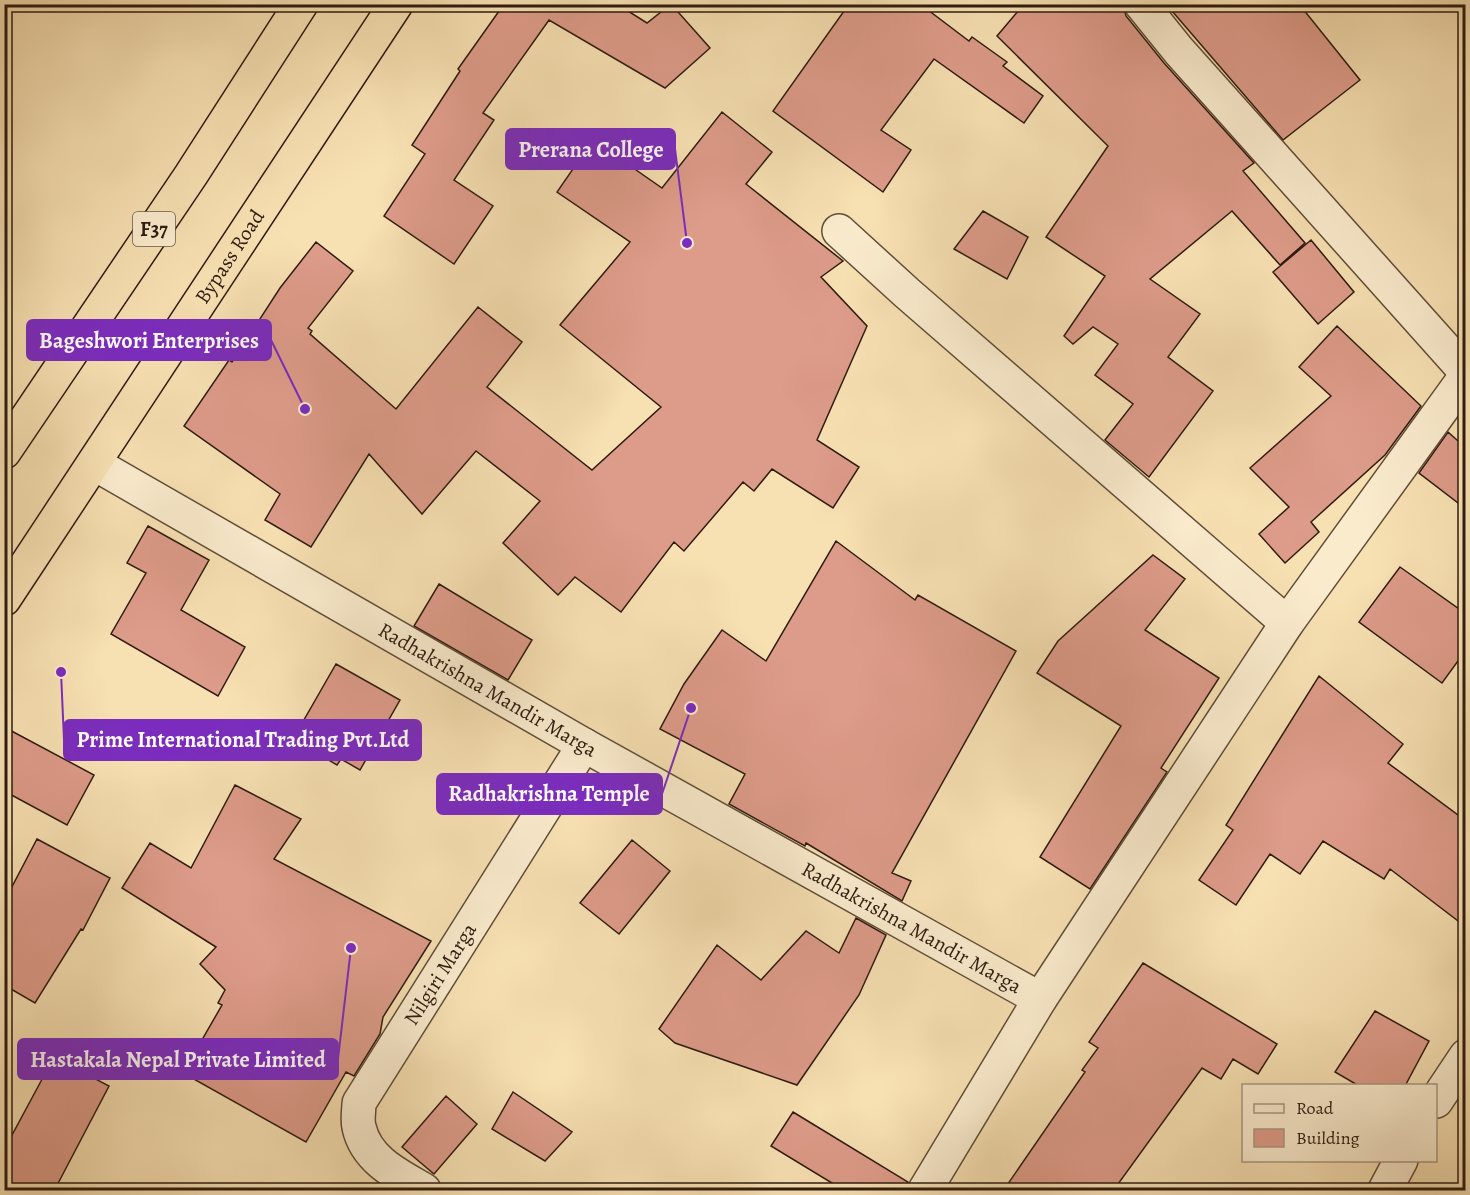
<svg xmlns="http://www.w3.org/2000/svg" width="1470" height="1195" font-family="Alegreya,serif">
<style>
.building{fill:#dd9b89;stroke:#2e1c10;stroke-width:1.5}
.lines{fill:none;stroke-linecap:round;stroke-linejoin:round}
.minor-casing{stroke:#604d38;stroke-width:36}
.highway-casing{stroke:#2e1c10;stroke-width:36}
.minor{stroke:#faebcd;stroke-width:33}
.highway{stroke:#f7e0b2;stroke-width:33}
.labels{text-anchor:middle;stroke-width:4.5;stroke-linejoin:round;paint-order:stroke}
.shield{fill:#faebcd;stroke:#6b5a49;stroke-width:1.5}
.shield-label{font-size:20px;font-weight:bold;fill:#2e1c10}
.street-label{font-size:21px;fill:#2e1c10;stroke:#faebcd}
.leader{fill:none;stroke:#7b2cbf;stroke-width:2}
.callout-dot{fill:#7b2cbf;stroke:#faebcd;stroke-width:2}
.callout{fill:#7b2cbf;stroke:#7b2cbf;stroke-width:2}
.callout-label{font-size:22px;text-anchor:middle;font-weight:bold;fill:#fff}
</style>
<rect width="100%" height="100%" fill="#f7e0b2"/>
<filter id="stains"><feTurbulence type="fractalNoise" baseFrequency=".00333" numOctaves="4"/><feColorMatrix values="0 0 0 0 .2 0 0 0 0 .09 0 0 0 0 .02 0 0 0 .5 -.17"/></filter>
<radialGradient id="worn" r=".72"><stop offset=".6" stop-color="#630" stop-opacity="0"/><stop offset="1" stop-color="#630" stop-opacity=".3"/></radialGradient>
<path class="building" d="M 504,4 L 617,4 L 647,23 L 671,4 L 710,48 L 665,88 L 549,20 L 483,113 L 494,120 L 454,180 L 493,206 L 454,264 L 384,216 L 425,154 L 412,145 L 460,71 L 458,69 Z
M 849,4 L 920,4 L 969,41 L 972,37 L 1007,62 L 1003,66 L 1043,96 L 1024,123 L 934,59 L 881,130 L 911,150 L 883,192 L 773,111 Z
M 1024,4 L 1123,4 L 1126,16 L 1164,63 L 1254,163 L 1243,171 L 1305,243 L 1280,265 L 1232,211 L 1150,279 L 1200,314 L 1168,357 L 1213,391 L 1149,477 L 1105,440 L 1133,404 L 1095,375 L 1118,344 L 1093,327 L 1073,344 L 1064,336 L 1105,276 L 1046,237 L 1108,146 L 997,36 Z
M 1166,4 L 1299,4 L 1360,80 L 1283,140 Z
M 722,112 L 772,152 L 746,184 L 843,261 L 821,277 L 867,326 L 817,440 L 859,467 L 833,508 L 772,469 L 754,491 L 743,482 L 684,551 L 674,542 L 621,612 L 575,577 L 558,595 L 503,543 L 540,501 L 476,451 L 422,514 L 369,454 L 311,547 L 265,520 L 280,494 L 184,426 L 229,360 L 232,362 L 280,288 L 316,242 L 353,271 L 308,328 L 312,331 L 310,334 L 396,409 L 478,307 L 522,342 L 487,387 L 592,470 L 661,407 L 560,325 L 630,242 L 557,192 L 593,140 L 662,188 Z
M 983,211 L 1028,237 L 1007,279 L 954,249 Z
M 1311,240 L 1354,292 L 1318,324 L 1273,272 Z
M 1337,326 L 1421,406 L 1385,455 L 1311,522 L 1319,532 L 1285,563 L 1259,534 L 1289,507 L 1250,468 L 1331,396 L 1299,367 Z
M 1448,432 L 1466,448 L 1466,509 L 1419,473 Z
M 148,526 L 209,560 L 181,610 L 245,647 L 218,696 L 111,634 L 146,573 L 127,563 Z
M 836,541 L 915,600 L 918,595 L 1016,651 L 892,873 L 911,881 L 902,901 L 806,843 L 805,846 L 729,804 L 745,774 L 660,729 L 684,684 L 722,630 L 766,661 Z
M 1153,555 L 1185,579 L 1145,630 L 1219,678 L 1161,768 L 1167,772 L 1090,889 L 1040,857 L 1121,726 L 1037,673 L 1058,641 Z
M 1400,567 L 1466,614 L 1466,650 L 1442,683 L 1359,622 Z
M 439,584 L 532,640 L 508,680 L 414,626 Z
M 336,664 L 400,700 L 360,770 L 341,759 L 337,765 L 293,739 Z
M 1319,676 L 1403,744 L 1388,763 L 1466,821 L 1466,927 L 1390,869 L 1384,879 L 1323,841 L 1300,874 L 1270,854 L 1236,905 L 1199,880 L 1233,830 L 1226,825 Z
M 4,727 L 94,775 L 67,825 L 4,791 Z
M 235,785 L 301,819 L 274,859 L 431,941 L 383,1017 L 380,1034 L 354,1076 L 346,1072 L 306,1142 L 183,1073 L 222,1005 L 218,1003 L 225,990 L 200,964 L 216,947 L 122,888 L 150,843 L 191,868 Z
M 37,839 L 110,878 L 83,930 L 81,929 L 35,1003 L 4,985 L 4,902 Z
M 632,840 L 670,871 L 619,934 L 580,903 Z
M 856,918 L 886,935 L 859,995 L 797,1085 L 675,1043 L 659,1029 L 717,945 L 761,980 L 806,931 L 839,953 Z
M 1143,963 L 1277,1044 L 1258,1074 L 1233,1059 L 1221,1079 L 1202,1068 L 1113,1191 L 1003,1191 L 1085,1072 L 1082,1070 L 1098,1048 L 1089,1042 Z
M 1375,1011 L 1429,1041 L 1405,1086 L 1359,1086 L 1335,1072 Z
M 54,1057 L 109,1086 L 54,1191 L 4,1191 L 4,1150 Z
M 513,1092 L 572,1132 L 545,1161 L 492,1129 Z
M 446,1096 L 477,1124 L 434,1174 L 402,1147 Z
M 793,1112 L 908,1182 L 906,1191 L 845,1191 L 771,1146 Z"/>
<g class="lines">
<defs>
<g id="minor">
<path d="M 1141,4 L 1179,51 L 1466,372"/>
<path d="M 839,231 L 907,293 L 1287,623"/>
<path id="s1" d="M 95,464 L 584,745 L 1040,999"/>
<path d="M 1436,1101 L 1466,1056"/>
<path id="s2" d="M 424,1190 C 398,1175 366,1160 359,1127 C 357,1120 359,1110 359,1103 L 584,745"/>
<path d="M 925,1190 L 1040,999 L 1287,623 L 1466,376"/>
<path d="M 1385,1190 L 1401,1160"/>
</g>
<g id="highway">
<path d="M 4,452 L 191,175 L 301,4"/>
<path id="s3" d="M 4,599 L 396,4"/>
</g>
</defs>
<use href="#minor" class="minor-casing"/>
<use href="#highway" class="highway-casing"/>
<use href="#minor" class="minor"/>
<use href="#highway" class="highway"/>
</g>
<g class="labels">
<rect class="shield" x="133" y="212" width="42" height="34" rx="4.5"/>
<g class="shield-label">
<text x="154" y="236">F37</text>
</g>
<g class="street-label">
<text dy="7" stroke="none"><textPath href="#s3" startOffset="410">Bypass Road</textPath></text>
<text dy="7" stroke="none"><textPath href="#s1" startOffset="453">Radhakrishna Mandir Marga</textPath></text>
<text dy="7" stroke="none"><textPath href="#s1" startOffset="939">Radhakrishna Mandir Marga</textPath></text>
<text dy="7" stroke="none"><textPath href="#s2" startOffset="270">Nilgiri Marga</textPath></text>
</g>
</g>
<path class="leader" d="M687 243L675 149M305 409L271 340M61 672L64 740M691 708L662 794M351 948L338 1059"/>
<g class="callout-dot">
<circle cx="687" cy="243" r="6"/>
<circle cx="305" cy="409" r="6"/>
<circle cx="61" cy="672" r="6"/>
<circle cx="691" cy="708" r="6"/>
<circle cx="351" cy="948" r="6"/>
</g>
<g class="callout">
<rect x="506" y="129" width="169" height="40" rx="6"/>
<rect x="27" y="320" width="244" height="40" rx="6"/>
<rect x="64" y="720" width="357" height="40" rx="6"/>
<rect x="437" y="774" width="225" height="40" rx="6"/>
<rect x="18" y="1039" width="320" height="40" rx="6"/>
</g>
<g class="callout-label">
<text x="591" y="157">Prerana College</text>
<text x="149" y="348">Bageshwori Enterprises</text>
<text x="243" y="747">Prime International Trading Pvt.Ltd</text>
<text x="549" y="801">Radhakrishna Temple</text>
<text x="178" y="1067">Hastakala Nepal Private Limited</text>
</g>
<rect width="1470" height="1195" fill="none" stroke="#f7e0b2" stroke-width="24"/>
<rect x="6" y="6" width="1458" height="1183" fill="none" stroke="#2e1c10" stroke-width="3"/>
<rect x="12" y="12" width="1446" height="1171" fill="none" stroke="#2e1c10" stroke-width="1.5"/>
<rect x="1242" y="1084" width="195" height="78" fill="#faebcd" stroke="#a89881" stroke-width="1.5"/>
<rect x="1254" y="1104" width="30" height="9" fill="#faebcd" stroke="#a89881" stroke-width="1.5"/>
<text x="1296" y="1114" font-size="18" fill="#2e1c10">Road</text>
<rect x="1254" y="1129" width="30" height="18" fill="#dd9b89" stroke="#a89881" stroke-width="1.5"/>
<text x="1296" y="1144" font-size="18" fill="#2e1c10">Building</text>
<rect width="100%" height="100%" filter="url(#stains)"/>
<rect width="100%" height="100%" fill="url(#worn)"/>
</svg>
